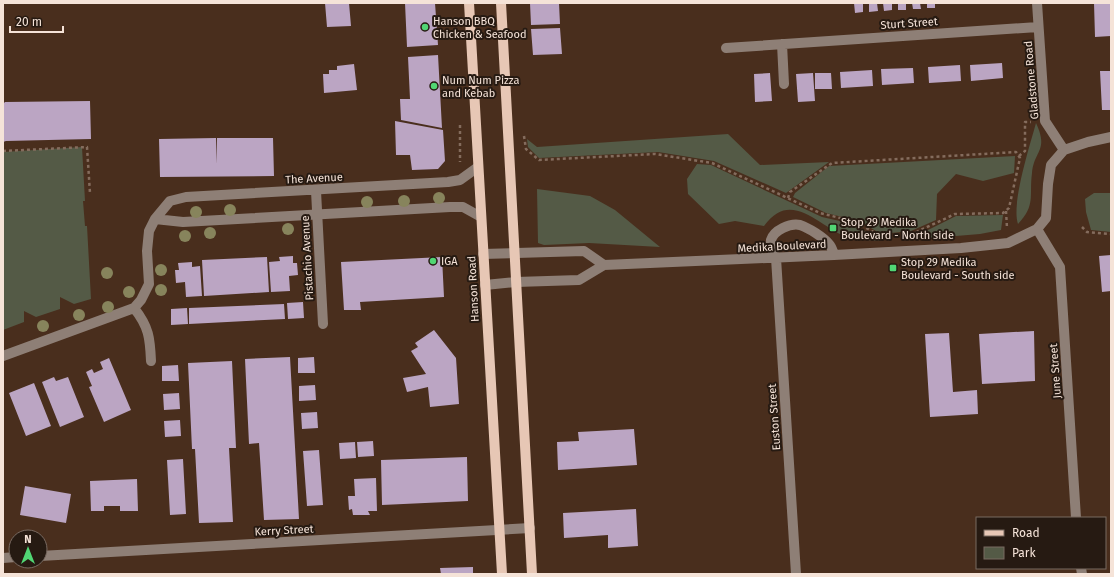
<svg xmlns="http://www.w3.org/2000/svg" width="1114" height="577" font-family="'Fira Sans',sans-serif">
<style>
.green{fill:#545a46}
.building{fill:#bba5c3}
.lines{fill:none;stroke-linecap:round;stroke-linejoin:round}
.path{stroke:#846c5d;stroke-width:2.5;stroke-dasharray:3 3;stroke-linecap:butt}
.minor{stroke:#8e7f76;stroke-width:10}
.major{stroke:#e7c7b5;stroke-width:10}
.tree{fill:#87845c}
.poi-dot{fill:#51d674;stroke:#261a12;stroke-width:1.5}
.labels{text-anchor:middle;stroke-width:4;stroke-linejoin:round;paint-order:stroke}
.poi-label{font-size:11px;fill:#f5e3d8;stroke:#261a12;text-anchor:start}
.street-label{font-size:11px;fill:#f5e3d8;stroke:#261a12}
</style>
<rect width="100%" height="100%" fill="#492e1d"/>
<path class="green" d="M 1036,123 C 1049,151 1034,150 1032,173 C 1029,196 1036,205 1018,224 C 1011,204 1030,145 1036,123 Z
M 728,134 L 760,165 L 829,162 L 786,193 L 714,161 L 658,152 L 539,158 L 528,147 L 527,139 L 537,147 Z
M 82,147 L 85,201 L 83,201 L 85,226 L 87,226 L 91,299 L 74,304 L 60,297 L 60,309 L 36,317 L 24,311 L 24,322 L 3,330 L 3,152 Z
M 1015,156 L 1014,173 L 983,181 L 956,174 L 937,194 L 936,220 L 911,231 L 881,234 L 859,221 L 826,213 L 793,197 L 795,193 L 829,166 Z
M 697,164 L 711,165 L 822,217 L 853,224 L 881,241 C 871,240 860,240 850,238 C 820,229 792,187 764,226 L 735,221 L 719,224 L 688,194 L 687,179 Z
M 537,189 L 590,196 L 615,210 L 660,247 L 589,243 L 544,245 L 538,243 Z
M 1094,193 L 1111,193 L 1111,232 L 1091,230 L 1086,212 L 1085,199 Z
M 1003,215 L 1001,230 L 980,234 L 908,240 L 956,216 Z"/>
<path class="building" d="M 325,3 L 349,3 L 351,26 L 327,27 Z
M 405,3 L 435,3 L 438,45 L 407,47 Z
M 530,3 L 559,3 L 560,24 L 531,25 Z
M 854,3 L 863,3 L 863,12 L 855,13 Z
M 869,3 L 877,3 L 878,11 L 869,12 Z
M 883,3 L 892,3 L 892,10 L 884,11 Z
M 898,3 L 906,3 L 906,10 L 898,10 Z
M 912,3 L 920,3 L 921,9 L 913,9 Z
M 927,3 L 935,3 L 935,8 L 927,8 Z
M 1094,3 L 1111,3 L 1111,36 L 1095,37 Z
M 560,28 L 562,54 L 533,55 L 531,29 Z
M 438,55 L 442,128 L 401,120 L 400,99 L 410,99 L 408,57 Z
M 1002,63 L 1003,78 L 971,81 L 970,65 Z
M 354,64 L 357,90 L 324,93 L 323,74 L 329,74 L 329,70 L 337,70 L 337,66 Z
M 960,65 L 961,81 L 929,83 L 928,67 Z
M 913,68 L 914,83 L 882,85 L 881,69 Z
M 872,70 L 873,86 L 841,88 L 840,72 Z
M 1100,71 L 1111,71 L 1111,110 L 1102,110 Z
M 770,73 L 772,101 L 755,102 L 754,74 Z
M 813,73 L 815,101 L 798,102 L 796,74 Z
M 815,73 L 831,73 L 832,89 L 815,89 Z
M 90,101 L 91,139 L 6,141 L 3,142 L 3,104 L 5,102 Z
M 395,121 L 443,130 L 445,161 L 438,169 L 412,170 L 410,155 L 396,155 Z
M 216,138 L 217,164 L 217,138 L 273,138 L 274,176 L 160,177 L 159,139 Z
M 1111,255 L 1111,291 L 1102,292 L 1099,256 Z
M 293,256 L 293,263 L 297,263 L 298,275 L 289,276 L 290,291 L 271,292 L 269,262 L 280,261 L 279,257 Z
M 267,257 L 269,292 L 204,296 L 202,260 Z
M 442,257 L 444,297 L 360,302 L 361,310 L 344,310 L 341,262 Z
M 192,262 L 192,267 L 200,266 L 202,296 L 186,297 L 185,282 L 176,283 L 175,270 L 179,270 L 178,263 Z
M 303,302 L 304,318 L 288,319 L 287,303 Z
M 284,304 L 285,319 L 189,324 L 189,308 Z
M 187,308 L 188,324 L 171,325 L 171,309 Z
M 434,330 L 456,358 L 459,404 L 430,407 L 428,387 L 407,392 L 403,378 L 426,374 L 411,351 L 418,347 L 415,343 Z
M 1034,331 L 1035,381 L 982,384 L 979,334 Z
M 949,333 L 953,392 L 977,390 L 978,414 L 930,417 L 925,334 Z
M 290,357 L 299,519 L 264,520 L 259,443 L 249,444 L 245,359 Z
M 314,357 L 315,373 L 298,373 L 298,358 Z
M 109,358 L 131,410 L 104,422 L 89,387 L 92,386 L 86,372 L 92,369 L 94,373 L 103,369 L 100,362 Z
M 232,361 L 236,448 L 229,448 L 233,522 L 199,523 L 195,449 L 192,449 L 188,363 Z
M 178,365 L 179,381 L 162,381 L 162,366 Z
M 54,377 L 56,381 L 68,377 L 84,417 L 60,427 L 42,382 Z
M 34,383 L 51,426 L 26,436 L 9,393 Z
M 315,385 L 316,400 L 299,401 L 299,386 Z
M 179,393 L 180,409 L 164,410 L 163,394 Z
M 317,412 L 318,428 L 302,429 L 301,413 Z
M 180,420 L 181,436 L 165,437 L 164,421 Z
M 634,429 L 637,465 L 558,470 L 557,442 L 579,441 L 578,432 Z
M 373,441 L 374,456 L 358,457 L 357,442 Z
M 355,442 L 356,458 L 340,459 L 339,443 Z
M 319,450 L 323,505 L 307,506 L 303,451 Z
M 467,457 L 468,501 L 382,505 L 381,460 Z
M 183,459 L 186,514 L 170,515 L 167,460 Z
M 376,478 L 377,511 L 368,511 L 370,515 L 353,515 L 352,509 L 349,510 L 348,496 L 355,496 L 354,479 Z
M 137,479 L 138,511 L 120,511 L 120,506 L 104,506 L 104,511 L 91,511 L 90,481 Z
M 25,486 L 71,494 L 66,523 L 20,515 Z
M 636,509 L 638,546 L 608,548 L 608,535 L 564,538 L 563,513 Z
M 473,567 L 473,574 L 441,574 L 440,568 Z"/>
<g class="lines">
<path class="path" d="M 460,125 L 460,162
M 524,136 L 526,149 L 539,160 L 655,154 L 712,163 L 820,213 L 856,222 L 884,238
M 3,151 L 87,147 L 90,193
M 1019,156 L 1025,151 L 1025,122 L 1031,122
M 788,198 L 790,192 L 832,163 L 1016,152 L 1020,158 L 1009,208 L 1003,213 L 955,214 L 908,236
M 1006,211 L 1007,228
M 1082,227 L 1087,232 L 1111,234"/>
<path class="minor" d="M 1037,3 L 1045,121 L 1064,150
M 782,44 L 784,84
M 726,48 L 1038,27
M 316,191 L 323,324
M 155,219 L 183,222 L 450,207 L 463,207 L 481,217
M 1037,229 L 1060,267 L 1076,518
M 483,254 L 584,251 L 604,265
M 485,285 L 516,282 L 579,280 L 604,265 L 834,255 L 961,248 L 1008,243 L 1037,229 L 1046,218 L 1048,184 L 1051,165 L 1064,150 L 1088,142 L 1111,137
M 134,308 C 149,327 150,338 151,361
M 3,356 L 134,308 L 141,300 L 149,284 L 147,251 L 149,231 L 155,219 L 170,201 L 186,197 L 448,182 L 460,180 L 478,167
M 40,556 L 530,528
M 3,558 L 16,557
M 1081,568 L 1082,574
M 796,574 L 776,258 C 773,253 770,247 771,240 C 774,230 790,223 800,225 C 809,228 823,237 829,244 C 832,247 833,252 834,255"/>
<path class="major" d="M 469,3 L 502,574
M 501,3 L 532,574"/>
</g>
<g class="tree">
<circle cx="439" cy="198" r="6"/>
<circle cx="404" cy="201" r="6"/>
<circle cx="367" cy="202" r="6"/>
<circle cx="230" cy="210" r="6"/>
<circle cx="196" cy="212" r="6"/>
<circle cx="288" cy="229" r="6"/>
<circle cx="210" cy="233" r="6"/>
<circle cx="185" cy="236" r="6"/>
<circle cx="161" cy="270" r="6"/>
<circle cx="107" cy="273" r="6"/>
<circle cx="161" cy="290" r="6"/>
<circle cx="129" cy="292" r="6"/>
<circle cx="108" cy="307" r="6"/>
<circle cx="79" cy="315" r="6"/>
<circle cx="43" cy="326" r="6"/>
</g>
<g class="poi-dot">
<circle cx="425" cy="27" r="4"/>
<circle cx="434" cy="86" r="4"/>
<rect x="829" y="224" width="8" height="8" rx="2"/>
<circle cx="433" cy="261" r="4"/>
<rect x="889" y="264" width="8" height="8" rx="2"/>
</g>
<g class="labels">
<g class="poi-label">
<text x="433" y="25">Hanson BBQ<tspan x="433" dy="13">Chicken &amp; Seafood</tspan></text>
<text x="442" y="84">Num Num Pizza<tspan x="442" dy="13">and Kebab</tspan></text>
<text x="841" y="226">Stop 29 Medika<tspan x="841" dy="13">Boulevard - North side</tspan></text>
<text x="441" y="265">IGA</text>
<text x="901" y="266">Stop 29 Medika<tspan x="901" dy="13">Boulevard - South side</tspan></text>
</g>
<g class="street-label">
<text transform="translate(909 23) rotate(-4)" y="4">Sturt Street</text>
<text transform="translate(1031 80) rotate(-95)" y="4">Gladstone Road</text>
<text transform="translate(314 178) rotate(-3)" y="4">The Avenue</text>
<text transform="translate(782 246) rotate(-3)" y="4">Medika Boulevard</text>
<text transform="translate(307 258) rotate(-93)" y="4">Pistachio Avenue</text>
<text transform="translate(473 289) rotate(-93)" y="4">Hanson Road</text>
<text transform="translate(1055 371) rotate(-94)" y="4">June Street</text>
<text transform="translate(774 417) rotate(-94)" y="4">Euston Street</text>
<text transform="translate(284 530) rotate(-3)" y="4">Kerry Street</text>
</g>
</g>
<rect width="1114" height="577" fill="none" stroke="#f5e3d8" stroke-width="8"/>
<rect x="976" y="517" width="130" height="52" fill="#261a12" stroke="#796a61"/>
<rect x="984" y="530" width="20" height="6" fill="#e7c7b5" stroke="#796a61"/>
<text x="1012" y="537" font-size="12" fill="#f5e3d8">Road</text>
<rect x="984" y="547" width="20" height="12" fill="#545a46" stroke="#796a61"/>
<text x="1012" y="557" font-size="12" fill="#f5e3d8">Park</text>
<g transform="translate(28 549)"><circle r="19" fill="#261a12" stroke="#796a61"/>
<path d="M0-3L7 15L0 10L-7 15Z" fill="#51d674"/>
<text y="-6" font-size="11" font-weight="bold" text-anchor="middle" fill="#f5e3d8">N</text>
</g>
<path d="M10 26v6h53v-6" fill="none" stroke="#f5e3d8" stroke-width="2"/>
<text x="16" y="26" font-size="12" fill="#f5e3d8" stroke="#261a12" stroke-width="3" paint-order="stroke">20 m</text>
</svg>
